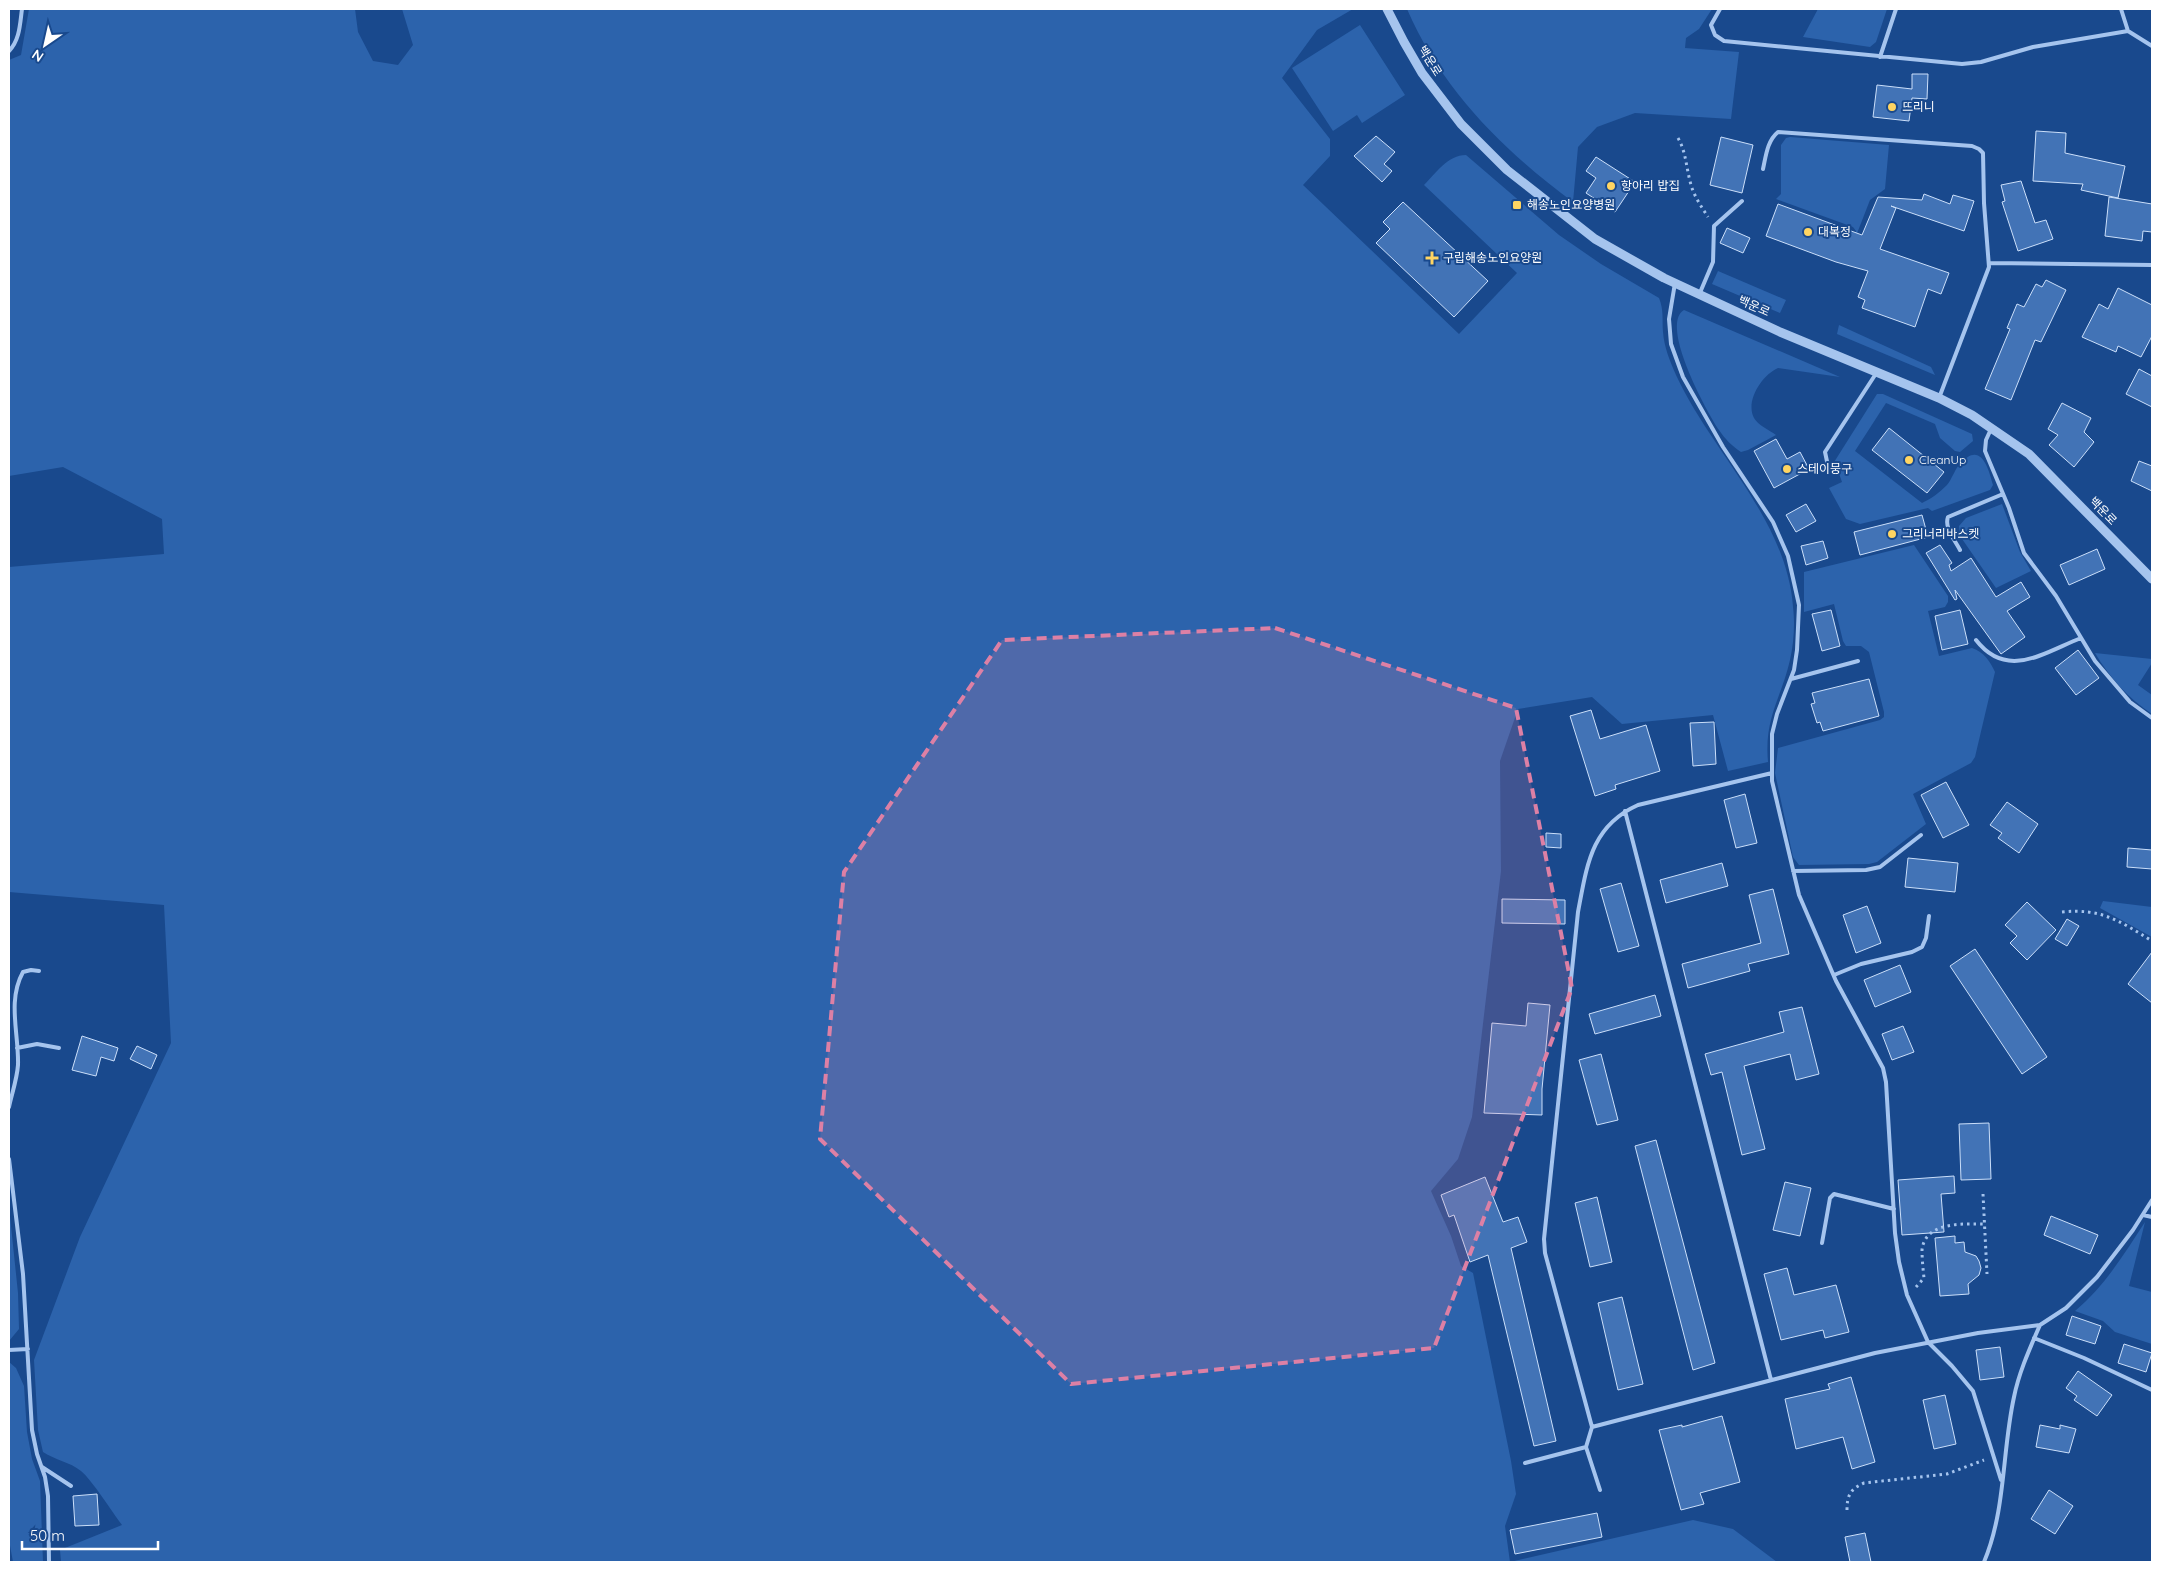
<svg xmlns="http://www.w3.org/2000/svg" width="2161" height="1571" font-family="Quicksand,'Noto Sans KR',sans-serif">
<style>
.green{fill:#2c63ac}
.building{fill:#4273b6;stroke:#cbdffa}
.lines{fill:none;stroke-linecap:round;stroke-linejoin:round}
.path{stroke:#a5c4ee;stroke-width:3;stroke-dasharray:2.5 4;stroke-linecap:butt}
.service{stroke:#a5c4ee;stroke-width:4}
.tertiary{stroke:#a5c4ee;stroke-width:9}
.marked{fill:#dd80a5;fill-opacity:0.2;stroke:#dd80a5;stroke-width:4;stroke-dasharray:10 6;stroke-linejoin:round}
.poi-dot{fill:#ffd562;stroke:#19498d;stroke-width:2}
.labels{text-anchor:middle;stroke-width:4;stroke-linejoin:round;paint-order:stroke}
.street-label{font-size:12px;fill:#fff;stroke:#19498d}
.poi-label{font-size:12px;fill:#fff;stroke:#19498d;text-anchor:start}
</style>
<rect width="100%" height="100%" fill="#19498d"/>
<path class="green" d="M 29,9 L 355,9 L 358,32 L 373,61 L 398,65 L 413,45 L 402,9 L 1353,9 L 1317,30 L 1282,78 L 1330,139 L 1330,156 L 1303,185 L 1459,334 L 1517,273 L 1424,185 C 1436,173 1448,155 1466,155 L 1559,235 L 1601,264 L 1659,298 C 1664,310 1662,320 1663,332 C 1664,347 1670,361 1676,375 C 1711,451 1787,520 1793,607 C 1795,623 1794,643 1790,660 C 1781,699 1764,718 1768,762 L 1728,771 L 1713,715 L 1622,724 L 1592,697 L 1518,709 L 1500,761 L 1501,871 L 1472,1117 L 1458,1159 L 1431,1191 L 1451,1236 L 1461,1266 L 1473,1273 L 1511,1461 L 1516,1494 L 1505,1526 L 1510,1562 L 1693,1520 L 1733,1529 L 1777,1562 L 61,1562 L 60,1550 L 122,1525 C 112,1512 92,1480 81,1471 C 70,1462 55,1460 43,1452 L 38,1430 L 34,1360 L 80,1237 L 171,1043 L 164,905 L 9,892 L 9,567 L 164,554 L 162,519 L 63,467 L 9,476 L 9,60 L 21,55 Z
M 1407,9 L 1712,9 L 1699,29 L 1686,38 L 1685,48 L 1739,52 L 1731,119 L 1635,113 L 1597,127 L 1578,147 L 1573,202 C 1503,150 1442,90 1407,9 Z
M 1818,9 L 1887,9 L 1876,42 L 1870,47 L 1803,37 Z
M 1360,25 L 1405,95 L 1362,123 L 1357,115 L 1333,131 L 1292,68 Z
M 1790,137 L 1889,145 L 1885,189 L 1870,200 L 1856,236 L 1856,231 L 1853,227 L 1776,199 L 1781,194 L 1781,145 L 1786,138 Z
M 1718,271 L 1786,300 L 1780,313 L 1712,284 Z
M 1684,310 L 1840,377 L 1778,368 C 1762,375 1745,401 1754,418 C 1758,425 1769,430 1776,435 L 1748,450 L 1741,452 C 1732,446 1725,439 1719,430 C 1707,412 1659,325 1684,310 Z
M 1839,325 L 1931,367 L 1935,375 L 1837,334 Z
M 1877,394 L 1883,394 L 1972,434 L 1973,441 L 1960,452 L 1955,451 L 1940,438 L 1935,424 L 1886,403 L 1855,451 L 1922,503 C 1931,499 1940,492 1947,485 C 1952,479 1954,471 1959,465 C 1980,440 1988,466 1993,485 L 1990,490 L 1932,511 L 1928,508 L 1860,524 L 1846,519 L 1829,488 L 1842,482 L 1836,465 L 1831,467 Z
M 2002,504 L 2020,552 L 2031,571 L 1996,588 L 1960,536 L 1959,526 L 1966,518 Z
M 1914,545 L 1948,596 L 1948,602 L 1945,607 L 1928,611 L 1939,656 L 1972,648 C 1984,652 1990,661 1995,672 L 1975,757 L 1971,763 L 1913,794 L 1926,824 L 1877,862 L 1869,864 L 1799,865 L 1793,857 L 1775,773 L 1778,748 L 1880,720 L 1884,717 L 1884,712 L 1869,652 L 1861,646 L 1846,646 L 1843,641 L 1834,604 L 1804,612 L 1804,572 Z
M 2095,653 L 2152,659 L 2152,663 L 2138,685 L 2152,695 L 2152,714 C 2128,698 2110,678 2095,653 Z
M 2103,901 L 2152,907 L 2152,937 L 2100,908 Z
M 9,1207 L 18,1293 L 19,1329 L 9,1341 Z
M 2145,1222 L 2129,1286 L 2152,1292 L 2152,1344 L 2115,1332 L 2103,1321 L 2075,1311 C 2105,1286 2124,1254 2145,1222 Z
M 9,1362 L 16,1368 L 24,1386 L 27,1432 L 32,1459 L 40,1481 L 43,1562 L 13,1562 L 9,1540 Z"/>
<path class="building" d="M 1912,74 L 1928,74 L 1927,99 L 1912,98 L 1909,121 L 1873,117 L 1877,85 L 1912,89 Z
M 2036,131 L 2066,133 L 2065,153 L 2125,166 L 2118,198 L 2081,190 L 2083,184 L 2033,181 Z
M 1376,136 L 1395,152 L 1384,164 L 1392,171 L 1382,182 L 1354,156 Z
M 1721,137 L 1753,145 L 1742,193 L 1710,185 Z
M 1596,157 L 1635,182 L 1615,212 L 1586,193 L 1596,178 L 1586,171 Z
M 2021,181 L 2035,223 L 2046,220 L 2053,239 L 2018,251 L 2002,202 L 2005,201 L 2001,185 Z
M 1924,194 L 1950,204 L 1953,195 L 1974,201 L 1964,231 L 1891,206 L 1896,208 L 1880,249 L 1949,273 L 1941,294 L 1928,289 L 1915,327 L 1862,308 L 1865,300 L 1858,297 L 1868,271 L 1836,262 L 1766,236 L 1778,204 L 1862,235 L 1878,197 L 1922,200 Z
M 2109,197 L 2152,204 L 2152,232 L 2143,231 L 2142,241 L 2105,236 Z
M 1403,202 L 1488,281 L 1454,317 L 1376,243 L 1390,229 L 1383,222 Z
M 1727,228 L 1750,238 L 1743,253 L 1720,243 Z
M 2046,280 L 2066,290 L 2041,342 L 2035,340 L 2011,400 L 1985,389 L 2010,329 L 2007,328 L 2017,304 L 2024,307 L 2036,284 L 2042,287 Z
M 2118,288 L 2152,305 L 2152,336 L 2141,357 L 2118,346 L 2116,352 L 2082,337 L 2099,304 L 2108,309 Z
M 2139,369 L 2152,376 L 2152,407 L 2126,394 Z
M 2062,403 L 2091,418 L 2084,432 L 2094,442 L 2074,467 L 2049,445 L 2058,435 L 2048,429 Z
M 1889,428 L 1944,472 L 1927,493 L 1872,450 Z
M 1776,439 L 1787,459 L 1800,452 L 1809,469 L 1774,488 L 1754,451 Z
M 2139,461 L 2152,466 L 2152,491 L 2131,481 Z
M 1806,504 L 1816,521 L 1796,532 L 1786,515 Z
M 1922,515 L 1928,537 L 1860,555 L 1854,532 Z
M 1823,541 L 1828,558 L 1806,565 L 1801,546 Z
M 1940,545 L 1952,563 L 1949,565 L 1951,571 L 1971,558 L 1996,597 L 2021,582 L 2030,597 L 2007,611 L 2025,637 L 2001,654 L 1955,590 L 1957,599 L 1955,600 L 1926,553 Z
M 2097,549 L 2105,569 L 2069,585 L 2060,565 Z
M 1831,610 L 1840,646 L 1822,651 L 1812,614 Z
M 1960,610 L 1968,644 L 1942,650 L 1935,616 Z
M 2078,650 L 2099,678 L 2076,695 L 2055,668 Z
M 1869,679 L 1879,716 L 1823,731 L 1820,722 L 1817,723 L 1811,704 L 1815,703 L 1812,693 Z
M 1591,710 L 1600,739 L 1646,725 L 1660,771 L 1615,785 L 1616,789 L 1595,796 L 1570,716 Z
M 1714,722 L 1716,764 L 1693,766 L 1690,723 Z
M 1946,782 L 1969,825 L 1943,838 L 1921,795 Z
M 1745,794 L 1757,843 L 1736,848 L 1724,800 Z
M 2007,802 L 2038,824 L 2019,853 L 1998,838 L 2002,833 L 1990,825 Z
M 1546,833 L 1561,834 L 1561,848 L 1546,847 Z
M 2128,848 L 2152,850 L 2152,869 L 2127,867 Z
M 1908,858 L 1958,863 L 1955,892 L 1905,887 Z
M 1722,863 L 1728,886 L 1666,903 L 1660,880 Z
M 1621,883 L 1639,946 L 1618,952 L 1600,889 Z
M 1773,889 L 1789,954 L 1748,964 L 1750,971 L 1688,988 L 1682,964 L 1761,943 L 1749,895 Z
M 1502,899 L 1565,900 L 1565,924 L 1502,923 Z
M 2027,902 L 2056,930 L 2027,960 L 2010,943 L 2017,936 L 2005,925 Z
M 1867,906 L 1881,943 L 1856,953 L 1843,915 Z
M 2067,919 L 2079,926 L 2067,946 L 2055,939 Z
M 1975,949 L 2047,1057 L 2022,1074 L 1950,966 Z
M 2152,952 L 2152,1003 L 2128,984 Z
M 1900,965 L 1911,992 L 1875,1007 L 1864,980 Z
M 1655,995 L 1661,1016 L 1595,1034 L 1589,1014 Z
M 1528,1003 L 1550,1005 L 1542,1089 L 1542,1115 L 1484,1113 L 1492,1023 L 1526,1026 Z
M 1802,1007 L 1819,1074 L 1796,1080 L 1790,1054 L 1744,1066 L 1765,1149 L 1742,1155 L 1722,1072 L 1711,1075 L 1705,1054 L 1784,1032 L 1779,1012 Z
M 1903,1026 L 1914,1052 L 1892,1060 L 1882,1034 Z
M 82,1036 L 118,1048 L 114,1061 L 101,1057 L 96,1076 L 72,1070 Z
M 137,1046 L 157,1055 L 151,1069 L 130,1059 Z
M 1601,1054 L 1618,1120 L 1597,1125 L 1579,1060 Z
M 1989,1123 L 1991,1179 L 1961,1180 L 1959,1124 Z
M 1656,1140 L 1715,1363 L 1693,1370 L 1635,1146 Z
M 1954,1176 L 1955,1193 L 1941,1194 L 1944,1232 L 1902,1235 L 1898,1180 Z
M 1485,1177 L 1503,1222 L 1518,1217 L 1527,1242 L 1511,1248 L 1556,1441 L 1534,1446 L 1488,1255 L 1470,1262 L 1454,1215 L 1449,1217 L 1441,1195 Z
M 1785,1182 L 1811,1188 L 1800,1236 L 1773,1230 Z
M 1597,1197 L 1612,1262 L 1590,1267 L 1575,1203 Z
M 2051,1216 L 2098,1235 L 2090,1254 L 2044,1235 Z
M 1955,1236 L 1955,1243 L 1964,1242 L 1965,1252 L 1976,1256 L 1979,1261 L 1981,1268 L 1979,1275 L 1968,1284 L 1969,1294 L 1940,1296 L 1935,1238 Z
M 1787,1268 L 1794,1295 L 1836,1285 L 1849,1332 L 1825,1338 L 1823,1330 L 1781,1340 L 1764,1274 Z
M 1622,1297 L 1643,1384 L 1618,1390 L 1598,1303 Z
M 2072,1316 L 2101,1326 L 2095,1344 L 2066,1335 Z
M 2124,1344 L 2152,1353 L 2146,1372 L 2118,1363 Z
M 2000,1347 L 2004,1377 L 1980,1380 L 1976,1350 Z
M 2078,1371 L 2112,1395 L 2097,1416 L 2074,1400 L 2077,1396 L 2066,1388 Z
M 1851,1377 L 1875,1462 L 1852,1469 L 1843,1437 L 1796,1449 L 1785,1399 L 1830,1389 L 1828,1384 Z
M 1945,1395 L 1956,1444 L 1934,1449 L 1923,1400 Z
M 1722,1416 L 1740,1482 L 1700,1493 L 1704,1504 L 1681,1510 L 1659,1430 L 1682,1425 L 1682,1427 Z
M 2040,1425 L 2060,1429 L 2060,1425 L 2076,1429 L 2069,1453 L 2036,1447 Z
M 2049,1490 L 2073,1506 L 2055,1534 L 2031,1519 Z
M 97,1494 L 99,1525 L 75,1526 L 73,1496 Z
M 1597,1513 L 1602,1537 L 1515,1554 L 1510,1530 Z
M 1865,1533 L 1871,1562 L 1850,1562 L 1845,1537 Z"/>
<g class="lines">
<path class="path" d="M 1678,138 C 1686,152 1686,166 1690,181 C 1693,195 1701,206 1708,217
M 2062,912 C 2101,908 2120,921 2152,941
M 1983,1194 L 1987,1274
M 1916,1287 L 1924,1278 C 1923,1269 1922,1259 1922,1250 C 1925,1221 1964,1224 1985,1224
M 1847,1510 C 1847,1496 1850,1489 1864,1483 L 1947,1474 L 1984,1460"/>
<path class="service" d="M 1720,9 L 1711,25 L 1715,35 L 1724,41 L 1962,64 L 1981,62 L 2033,47 L 2128,31
M 2121,9 L 2128,31 L 2152,46
M 9,51 C 20,40 20,23 22,9
M 1880,57 L 1896,9
M 1763,169 C 1766,156 1767,141 1778,132 L 1972,146 L 1979,149 L 1983,153 L 1984,203 L 1989,267 L 1939,398
M 1989,263 L 2152,265
M 1675,283 L 1669,319 L 1671,344 L 1683,377 L 1723,447 L 1773,522 L 1788,556 L 1799,605 L 1797,650 L 1794,670 L 1777,714 L 1772,734 L 1772,781 L 1799,895 L 1836,981 L 1883,1068 L 1886,1082 L 1895,1233 L 1899,1262 L 1907,1295 L 1928,1342 L 1952,1366 L 1973,1391 L 2001,1480
M 1699,295 L 1713,262 L 1714,226 L 1742,201
M 1991,429 L 1986,440 L 1985,451 L 2009,508 L 2024,553 L 2056,596 L 2095,661 L 2130,702 L 2152,718
M 1828,466 L 1825,452 L 1877,372
M 1960,550 C 1955,540 1944,528 1948,517 L 2003,494
M 1976,640 C 2007,680 2043,653 2081,638
M 1791,679 L 1858,661
M 1625,811 L 1771,1380
M 1793,871 L 1866,870 L 1880,867 L 1921,835
M 1834,975 L 1861,964 L 1912,952 L 1922,947 L 1926,938 L 1929,916
M 17,1048 L 37,1044 L 59,1048
M 9,1107 C 12,1093 17,1079 18,1065 C 19,1034 7,1001 23,972 L 31,970 L 39,971
M 9,1159 L 23,1274 L 32,1430 L 37,1454 L 45,1477 L 48,1496 L 49,1562
M 2143,1215 L 2152,1217
M 1822,1243 L 1830,1198 L 1834,1194 L 1894,1209
M 2034,1338 L 2084,1358 L 2152,1390
M 9,1350 L 28,1349
M 1592,1427 L 1875,1353 L 1978,1333 L 2040,1325 L 2066,1308 L 2097,1277 L 2133,1230 L 2152,1200
M 1525,1463 L 1586,1447
M 42,1467 L 71,1486
M 1600,1490 L 1586,1447 L 1592,1427 L 1545,1253 L 1544,1239 L 1578,912 C 1587,865 1591,826 1638,805 L 1772,773
M 1984,1562 C 2006,1510 2002,1451 2014,1397 C 2019,1372 2030,1348 2040,1325"/>
<path class="tertiary" d="M 1387,9 L 1404,42 L 1422,73 L 1461,124 L 1507,170 L 1595,239 L 1664,278 L 1780,332 L 1939,398 L 1972,415 L 2029,454 L 2152,579"/>
</g>
<path class="marked" d="M 1275,628 L 1516,708 L 1572,988 L 1434,1348 L 1071,1384 L 820,1139 L 844,872 L 1002,640 Z"/>
<g class="poi-dot">
<circle cx="1892" cy="107" r="5"/>
<circle cx="1611" cy="186" r="5"/>
<rect x="1512" y="200" width="10" height="10" rx="2.5"/>
<circle cx="1808" cy="232" r="5"/>
<path d="M1429.5 250.5h5v5h5v5h-5v5h-5v-5h-5v-5h5z"/>
<circle cx="1909" cy="460" r="5"/>
<circle cx="1787" cy="469" r="5"/>
<circle cx="1892" cy="534" r="5"/>
</g>
<g class="labels">
<g class="street-label">
<text transform="translate(1430 61) rotate(58)" y="4">백운로</text>
<text transform="translate(1754 306) rotate(24)" y="4">백운로</text>
<text transform="translate(2103 511) rotate(46)" y="4">백운로</text>
</g>
<g class="poi-label">
<text x="1902" y="111">뜨리니</text>
<text x="1621" y="190">항아리 밥집</text>
<text x="1527" y="209">해송노인요양병원</text>
<text x="1818" y="236">대복정</text>
<text x="1443" y="262">구립해송노인요양원</text>
<text x="1919" y="464">CleanUp</text>
<text x="1797" y="473">스테이뭉구</text>
<text x="1902" y="538">그리너리바스켓</text>
</g>
</g>
<rect width="2161" height="1571" fill="none" stroke="#ffffff" stroke-width="20"/>
<g transform="translate(45 45) rotate(214)" stroke="#19498d" stroke-width="4" paint-order="stroke">
<path d="M0-4L9 19L0 12L-9 19Z" fill="#ffffff"/>
<text y="-8" font-size="14" font-weight="bold" text-anchor="middle" fill="#ffffff">N</text>
</g>
<path d="M22 1541v8h136v-8" fill="none" stroke="#ffffff" stroke-width="2.5"/>
<text x="30" y="1541" font-size="15" fill="#ffffff" stroke="#19498d" stroke-width="4" paint-order="stroke">50 m</text>
</svg>
